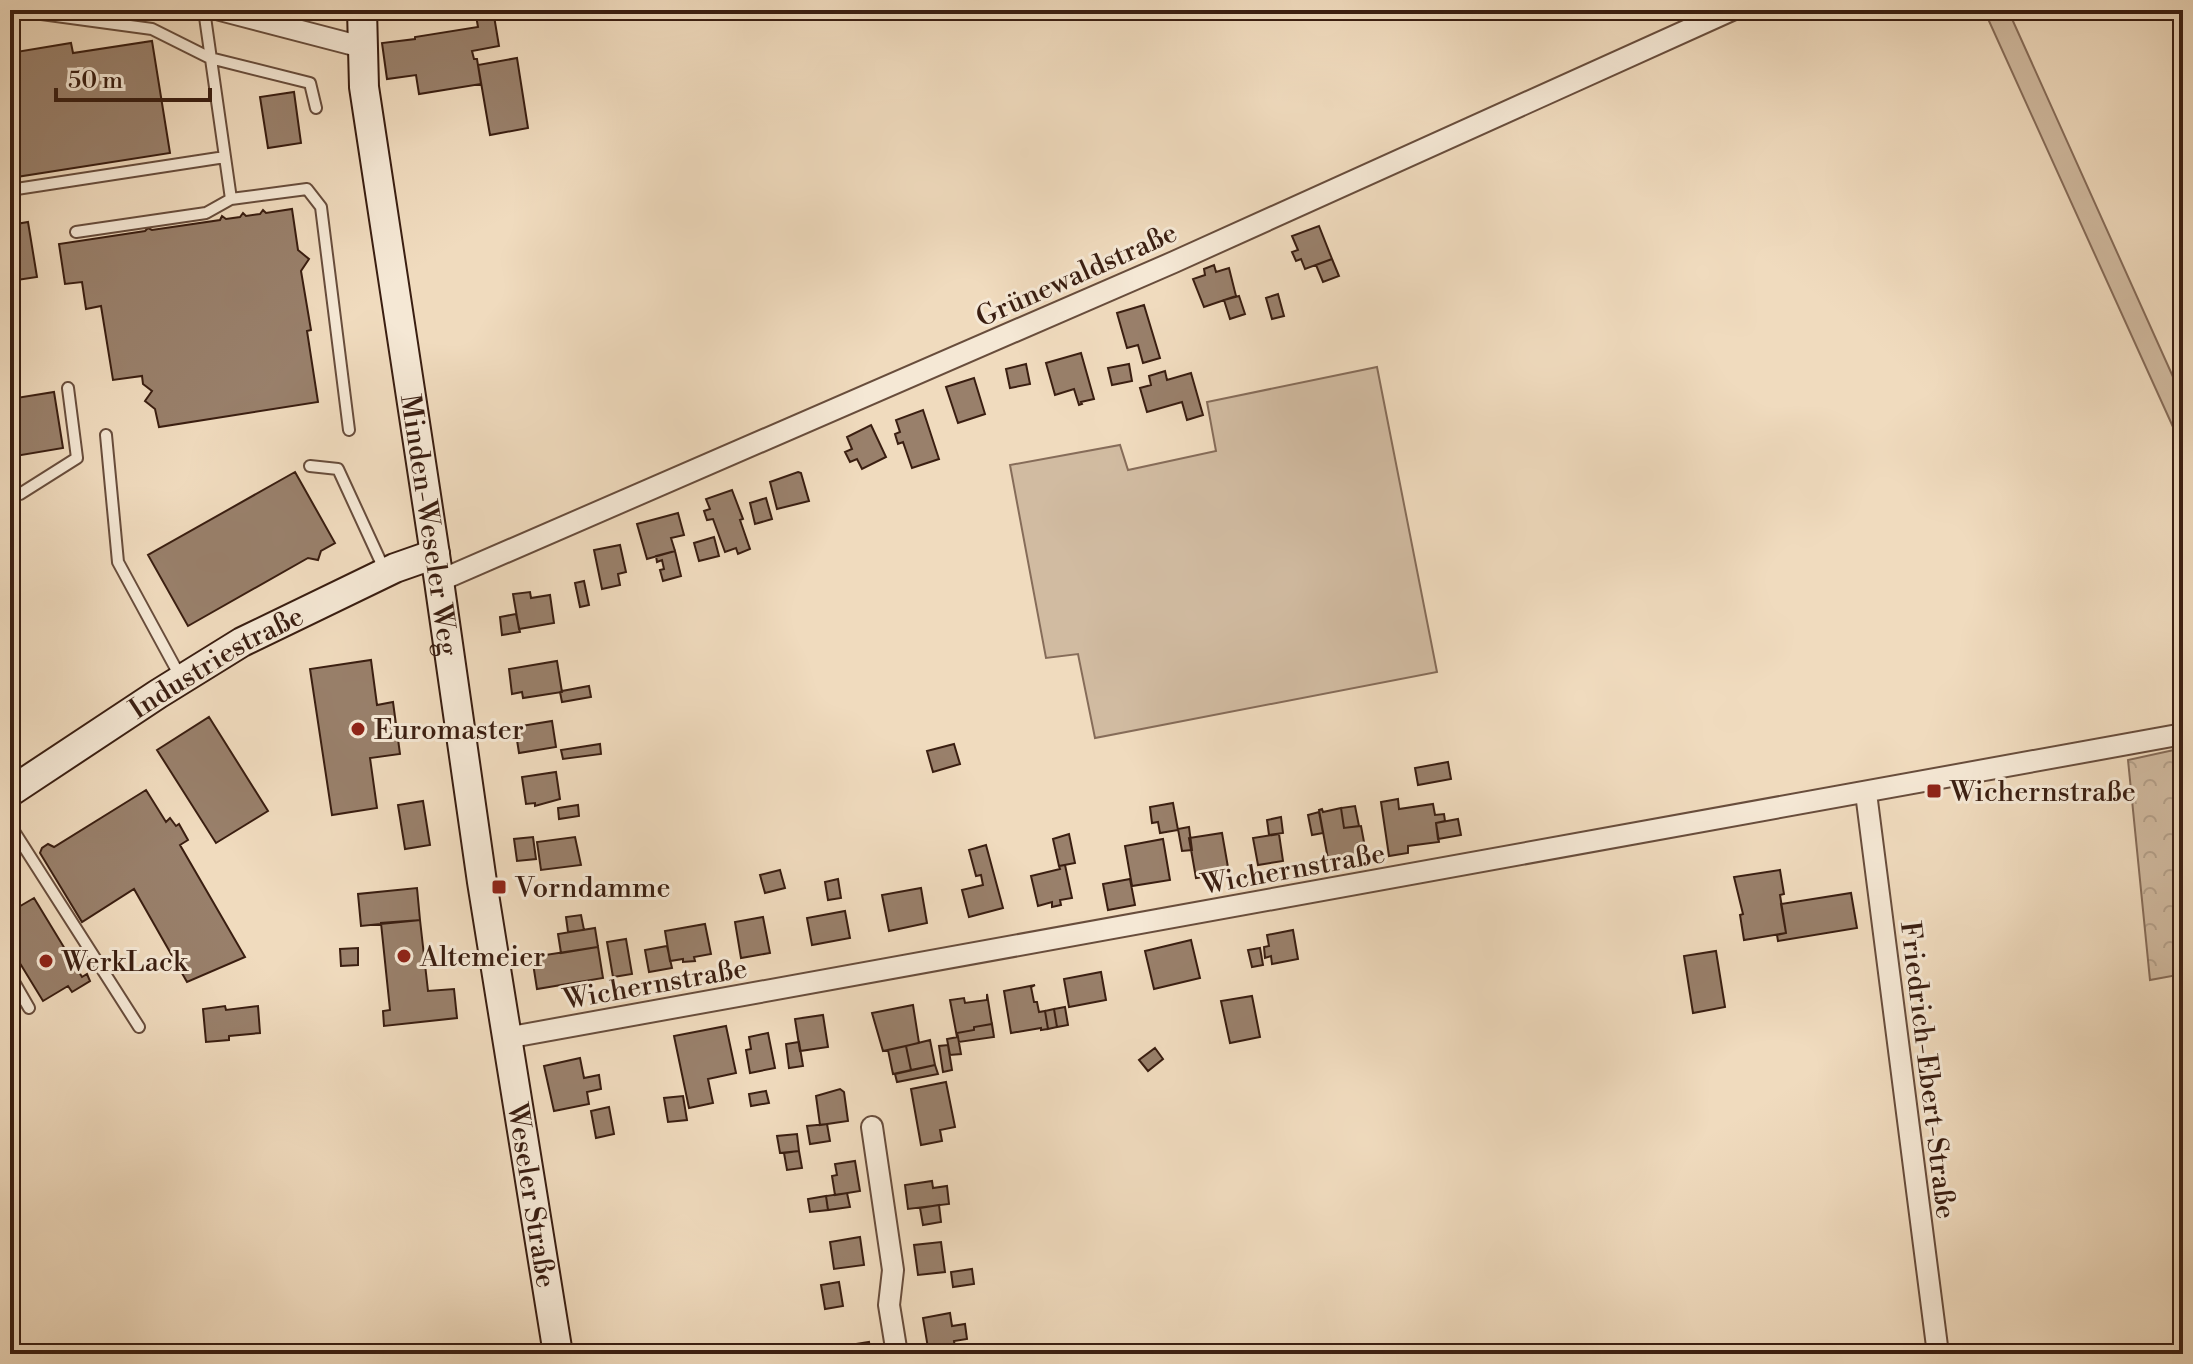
<svg xmlns="http://www.w3.org/2000/svg" width="2193" height="1364" font-family="'Libre Bodoni',serif">
<style>
.green{fill:#d1bba1;stroke:#866c59;stroke-width:2}
.forest{fill:url(#forest-crowns);stroke:#866c59;stroke-width:2}
.building{fill:#99806b;stroke:#3a1e11;stroke-width:2}
.lines{fill:none;stroke-linecap:round;stroke-linejoin:round}
.lane-casing{stroke:#684d3c;stroke-width:14}
.street-casing{stroke:#684d3c;stroke-width:24}
.secondary-casing{stroke:#3a1e11;stroke-width:32}
.lane{stroke:#f5e8d5;stroke-width:10}
.street{stroke:#f5e8d5;stroke-width:20}
.secondary{stroke:#f5e8d5;stroke-width:28}
.poi-dot{fill:#8f2418;stroke:#f5e8d5;stroke-width:3}
.labels{text-anchor:middle;stroke-width:6;stroke-linejoin:round;paint-order:stroke}
.street-label{font-size:28px;fill:#3a1e11;stroke:#f5e8d5}
.poi-label{font-size:28px;fill:#3a1e11;stroke:#f5e8d5;text-anchor:start}
</style>
<defs>
<pattern id="forest-crowns" width="20" height="18" patternUnits="userSpaceOnUse" patternTransform="scale(2)"><rect width="20" height="18" fill="#d1bba1"/><path d="M2 6a3 3 0 1 1 6 0M12 15a3 3 0 1 1 6 0" fill="none" stroke="#b4a08a"/></pattern>
</defs>
<rect width="100%" height="100%" fill="#f0dbbe"/>
<filter id="stains"><feTurbulence type="fractalNoise" baseFrequency=".0025" numOctaves="4"/><feColorMatrix values="0 0 0 0 .2 0 0 0 0 .09 0 0 0 0 .02 0 0 0 .5 -.17"/></filter>
<radialGradient id="worn" r=".72"><stop offset=".6" stop-color="#630" stop-opacity="0"/><stop offset="1" stop-color="#630" stop-opacity=".3"/></radialGradient>
<path class="green" d="M 1984,10 L 2008,10 L 2183,399 L 2183,449 Z
M 1377,367 L 1437,672 L 1095,738 L 1078,654 L 1046,658 L 1010,465 L 1120,445 L 1128,470 L 1216,451 L 1207,402 Z"/>
<path class="forest" d="M 2183,748 L 2183,974 L 2150,980 L 2128,760 Z"/>
<path class="building" d="M 475,10 L 493,10 L 499,46 L 472,51 L 474,59 L 477,59 L 481,84 L 419,94 L 416,75 L 387,79 L 382,43 L 415,39 L 415,37 L 478,27 Z
M 152,41 L 170,153 L 10,178 L 10,53 L 71,43 L 73,53 Z
M 517,58 L 528,128 L 490,135 L 478,65 Z
M 294,92 L 301,143 L 268,148 L 260,97 Z
M 292,209 L 298,250 L 309,259 L 301,271 L 311,330 L 307,331 L 318,402 L 159,427 L 155,409 L 145,401 L 152,391 L 143,384 L 142,376 L 113,380 L 101,306 L 86,309 L 82,282 L 65,284 L 59,244 L 145,231 L 148,228 L 152,230 L 220,220 L 222,216 L 226,219 L 240,217 L 243,213 L 246,216 L 260,214 L 263,210 L 266,213 Z
M 10,214 L 14,214 L 16,224 L 28,222 L 37,277 L 10,281 Z
M 1319,226 L 1332,259 L 1305,269 L 1301,259 L 1296,261 L 1292,252 L 1298,250 L 1292,236 Z
M 1332,259 L 1339,276 L 1323,282 L 1316,265 Z
M 1214,265 L 1216,272 L 1229,268 L 1236,296 L 1204,307 L 1193,279 L 1205,275 L 1204,269 Z
M 1278,294 L 1284,316 L 1272,319 L 1266,298 Z
M 1239,296 L 1245,314 L 1230,319 L 1224,300 Z
M 1144,305 L 1160,358 L 1143,363 L 1138,345 L 1127,348 L 1117,313 Z
M 1081,353 L 1094,399 L 1081,402 L 1082,404 L 1079,405 L 1074,389 L 1055,395 L 1046,363 Z
M 1026,364 L 1030,384 L 1010,388 L 1006,369 Z
M 1129,364 L 1132,381 L 1112,385 L 1108,368 Z
M 1165,371 L 1167,380 L 1191,373 L 1203,415 L 1187,420 L 1182,402 L 1147,412 L 1140,388 L 1151,385 L 1149,376 Z
M 974,378 L 985,414 L 958,423 L 946,387 Z
M 54,392 L 63,448 L 15,456 L 18,477 L 10,478 L 10,399 Z
M 923,410 L 939,459 L 912,468 L 903,442 L 898,444 L 895,434 L 900,432 L 896,420 Z
M 871,425 L 886,457 L 862,469 L 857,459 L 850,462 L 845,452 L 852,449 L 847,437 Z
M 295,472 L 335,543 L 321,551 L 318,560 L 308,558 L 188,626 L 148,555 Z
M 798,472 L 801,473 L 809,501 L 777,509 L 770,482 Z
M 732,490 L 743,519 L 740,520 L 750,549 L 738,554 L 736,548 L 725,552 L 713,519 L 707,520 L 704,511 L 710,509 L 706,499 Z
M 766,498 L 772,519 L 755,524 L 750,503 Z
M 678,513 L 684,535 L 671,538 L 675,551 L 647,559 L 637,524 Z
M 714,537 L 719,556 L 699,561 L 694,543 Z
M 620,545 L 626,572 L 618,574 L 620,585 L 602,589 L 594,550 Z
M 675,551 L 681,576 L 663,581 L 660,570 L 664,569 L 662,560 L 657,562 L 656,556 Z
M 584,581 L 589,605 L 580,607 L 575,583 Z
M 530,592 L 531,598 L 550,595 L 554,623 L 519,629 L 513,594 Z
M 516,614 L 520,632 L 502,635 L 500,617 Z
M 371,660 L 377,705 L 393,702 L 400,754 L 370,758 L 377,808 L 332,815 L 310,669 Z
M 557,661 L 562,692 L 523,698 L 522,692 L 512,694 L 509,669 Z
M 589,686 L 591,697 L 562,702 L 560,692 L 562,691 Z
M 209,717 L 268,811 L 216,843 L 157,750 Z
M 552,721 L 556,747 L 519,753 L 515,727 Z
M 600,744 L 601,754 L 563,759 L 561,750 Z
M 954,744 L 960,764 L 933,772 L 927,751 Z
M 1448,762 L 1451,779 L 1418,785 L 1415,768 Z
M 556,772 L 560,799 L 535,806 L 535,803 L 526,804 L 522,777 Z
M 146,790 L 166,822 L 170,818 L 176,826 L 179,824 L 188,840 L 180,845 L 245,957 L 187,982 L 134,889 L 82,922 L 40,853 L 42,848 L 48,844 L 54,847 Z
M 1398,799 L 1399,809 L 1433,804 L 1435,815 L 1444,814 L 1445,821 L 1436,823 L 1439,842 L 1408,846 L 1408,853 L 1389,856 L 1381,802 Z
M 423,801 L 430,845 L 405,849 L 398,805 Z
M 1173,803 L 1178,830 L 1160,833 L 1158,822 L 1152,823 L 1150,807 Z
M 578,805 L 579,816 L 559,819 L 558,808 Z
M 1355,806 L 1359,826 L 1344,828 L 1341,808 Z
M 1341,808 L 1344,828 L 1361,826 L 1364,842 L 1358,843 L 1360,854 L 1328,859 L 1319,810 L 1322,809 L 1323,812 Z
M 1319,812 L 1323,833 L 1312,835 L 1308,815 Z
M 1281,817 L 1283,833 L 1269,835 L 1267,820 Z
M 1458,819 L 1461,835 L 1438,839 L 1436,823 Z
M 1189,827 L 1192,850 L 1182,851 L 1178,829 Z
M 1222,833 L 1229,873 L 1196,878 L 1189,838 Z
M 1069,834 L 1075,863 L 1059,866 L 1053,839 Z
M 1279,834 L 1283,861 L 1258,865 L 1253,838 Z
M 533,837 L 536,859 L 517,861 L 514,839 Z
M 575,837 L 581,865 L 541,870 L 537,842 Z
M 1163,839 L 1170,880 L 1132,886 L 1125,846 Z
M 986,845 L 1003,908 L 969,917 L 962,890 L 983,885 L 981,875 L 976,876 L 969,850 Z
M 1065,865 L 1072,898 L 1060,900 L 1061,905 L 1052,907 L 1052,902 L 1038,906 L 1031,876 L 1060,869 L 1059,866 Z
M 780,870 L 785,888 L 765,893 L 760,875 Z
M 1780,870 L 1784,894 L 1780,895 L 1786,933 L 1744,940 L 1740,915 L 1743,914 L 1734,877 Z
M 838,879 L 841,898 L 828,900 L 825,882 Z
M 1130,879 L 1135,905 L 1108,910 L 1103,884 Z
M 417,888 L 420,920 L 361,926 L 358,894 Z
M 921,888 L 927,923 L 889,931 L 882,895 Z
M 1851,893 L 1857,928 L 1778,941 L 1777,935 L 1786,933 L 1781,904 Z
M 34,898 L 82,977 L 87,974 L 90,981 L 72,992 L 68,986 L 43,1001 L 10,947 L 10,912 Z
M 845,911 L 850,938 L 812,945 L 807,918 Z
M 581,915 L 584,930 L 568,932 L 566,917 Z
M 763,917 L 770,953 L 741,958 L 735,922 Z
M 420,920 L 428,991 L 454,989 L 457,1018 L 384,1026 L 383,1011 L 390,1010 L 381,923 Z
M 705,924 L 711,954 L 694,957 L 695,961 L 683,962 L 683,959 L 670,961 L 665,931 Z
M 595,928 L 598,947 L 561,953 L 558,934 Z
M 1293,930 L 1298,959 L 1272,964 L 1271,956 L 1265,958 L 1264,947 L 1269,946 L 1267,935 Z
M 626,939 L 632,974 L 613,977 L 607,942 Z
M 1191,940 L 1200,978 L 1154,989 L 1145,951 Z
M 667,946 L 672,968 L 649,972 L 645,950 Z
M 598,947 L 603,978 L 537,989 L 532,957 Z
M 358,948 L 358,965 L 341,966 L 340,949 Z
M 1260,948 L 1263,965 L 1252,967 L 1248,950 Z
M 1716,951 L 1725,1007 L 1693,1013 L 1684,956 Z
M 1101,972 L 1106,1000 L 1069,1007 L 1064,979 Z
M 1035,985 L 1031,987 L 1034,1002 L 1037,1002 L 1039,1012 L 1045,1011 L 1048,1029 L 1041,1030 L 1041,1028 L 1011,1033 L 1004,991 Z
M 987,994 L 994,1037 L 992,1024 L 974,1027 L 974,1030 L 957,1033 L 957,1037 L 950,1000 L 964,998 L 965,1003 L 987,1000 Z
M 1252,996 L 1260,1037 L 1230,1043 L 1221,1001 Z
M 913,1005 L 919,1043 L 883,1051 L 872,1013 Z
M 225,1006 L 226,1010 L 258,1006 L 260,1033 L 229,1036 L 229,1040 L 206,1042 L 203,1009 Z
M 1065,1007 L 1068,1025 L 1057,1027 L 1054,1009 Z
M 1054,1009 L 1057,1027 L 1048,1029 L 1045,1011 Z
M 823,1015 L 828,1047 L 800,1051 L 795,1019 Z
M 992,1024 L 994,1037 L 959,1042 L 957,1033 L 974,1030 L 974,1027 Z
M 726,1026 L 736,1073 L 708,1079 L 713,1103 L 689,1108 L 674,1036 Z
M 768,1033 L 775,1068 L 750,1073 L 746,1050 L 751,1049 L 749,1037 Z
M 958,1037 L 961,1054 L 950,1055 L 947,1039 Z
M 930,1040 L 935,1065 L 911,1070 L 906,1046 Z
M 799,1042 L 803,1066 L 789,1068 L 786,1044 Z
M 948,1045 L 952,1070 L 943,1072 L 939,1046 Z
M 906,1046 L 911,1070 L 893,1074 L 888,1050 Z
M 1155,1048 L 1163,1059 L 1148,1071 L 1139,1060 Z
M 580,1058 L 584,1078 L 599,1075 L 601,1089 L 587,1092 L 589,1104 L 554,1111 L 544,1066 Z
M 935,1065 L 938,1074 L 897,1082 L 895,1074 Z
M 946,1082 L 955,1127 L 940,1130 L 942,1141 L 921,1145 L 911,1089 Z
M 840,1089 L 844,1092 L 848,1121 L 820,1125 L 816,1096 Z
M 766,1091 L 769,1103 L 751,1106 L 749,1094 Z
M 683,1096 L 687,1120 L 668,1122 L 664,1098 Z
M 609,1107 L 614,1134 L 596,1138 L 591,1111 Z
M 827,1124 L 830,1141 L 810,1144 L 807,1126 Z
M 797,1134 L 799,1151 L 780,1153 L 777,1136 Z
M 799,1151 L 802,1168 L 787,1170 L 784,1153 Z
M 855,1161 L 860,1191 L 835,1195 L 832,1176 L 837,1175 L 835,1164 Z
M 932,1181 L 933,1188 L 947,1186 L 949,1204 L 908,1209 L 905,1185 Z
M 847,1193 L 850,1207 L 828,1210 L 826,1196 Z
M 826,1196 L 828,1210 L 810,1212 L 808,1199 Z
M 939,1205 L 941,1222 L 923,1225 L 920,1208 Z
M 860,1237 L 864,1265 L 834,1269 L 830,1242 Z
M 941,1242 L 945,1272 L 918,1275 L 914,1245 Z
M 972,1269 L 974,1284 L 953,1287 L 951,1272 Z
M 839,1282 L 843,1306 L 825,1309 L 821,1285 Z
M 950,1313 L 952,1326 L 965,1324 L 967,1339 L 954,1341 L 956,1354 L 929,1354 L 923,1318 Z
M 869,1342 L 871,1354 L 838,1354 L 837,1347 Z"/>
<g class="lines">
<defs>
<path id="lane" d="M 12,10 L 152,29 L 210,58 L 310,83 L 316,108
M 225,157 L 231,199 L 307,189 L 321,207 L 349,430
M 10,190 L 225,157 L 204,10
M 76,232 L 206,213 L 231,199
M 106,435 L 118,562 L 181,678
M 310,466 L 338,469 L 385,571
M 10,496 L 20,494 L 77,458 L 68,388
M 10,825 L 139,1027
M 10,975 L 29,1008"/>
<path id="street" d="M 220,10 L 362,47
M 439,581 L 1174,262 L 1732,10
M 1866,793 L 1938,1354
M 506,1038 L 2183,734
M 872,1127 L 893,1270 L 889,1305 L 897,1354"/>
<g id="secondary">
<path id="s1" d="M 362,10 L 364,87 L 439,581 L 482,882 L 558,1354"/>
<path id="s2" d="M 10,792 L 158,694 L 242,642 L 395,568 L 435,554"/>
</g>
</defs>
<use href="#lane" class="lane-casing"/>
<use href="#street" class="street-casing"/>
<use href="#secondary" class="secondary-casing"/>
<use href="#lane" class="lane"/>
<use href="#street" class="street"/>
<use href="#secondary" class="secondary"/>
</g>
<g class="poi-dot">
<circle cx="358" cy="729" r="8"/>
<rect x="1926" y="783" width="16" height="16" rx="4"/>
<rect x="491" y="879" width="16" height="16" rx="4"/>
<circle cx="404" cy="956" r="8"/>
<circle cx="46" cy="961" r="8"/>
</g>
<g class="labels">
<g class="street-label">
<text transform="translate(1076 274) rotate(-24)" y="10">Grünewaldstraße</text>
<text dy="10" stroke="none"><textPath href="#s1" startOffset="520">Minden-Weseler Weg</textPath></text>
<text dy="10" stroke="none"><textPath href="#s2" startOffset="244">Industriestraße</textPath></text>
<text transform="translate(1293 868) rotate(-10)" y="10">Wichernstraße</text>
<text transform="translate(655 983) rotate(-10)" y="10">Wichernstraße</text>
<text transform="translate(1929 1070) rotate(83)" y="10">Friedrich-Ebert-Straße</text>
<text dy="10" stroke="none"><textPath href="#s1" startOffset="1198">Weseler Straße</textPath></text>
</g>
<g class="poi-label">
<text x="374" y="739">Euromaster</text>
<text x="1950" y="801">Wichernstraße</text>
<text x="515" y="897">Vorndamme</text>
<text x="420" y="966">Altemeier</text>
<text x="62" y="971">WerkLack</text>
</g>
</g>
<rect width="2193" height="1364" fill="none" stroke="#f0dbbe" stroke-width="40"/>
<rect x="12" y="12" width="2169" height="1340" fill="none" stroke="#3a1e11" stroke-width="4"/>
<rect x="20" y="20" width="2153" height="1324" fill="none" stroke="#3a1e11" stroke-width="2"/>
<path d="M56 88v12h154v-12" fill="none" stroke="#3a1e11" stroke-width="4"/>
<text x="68" y="88" font-size="24" fill="#3a1e11" stroke="#f5e8d5" stroke-width="6" paint-order="stroke">50 m</text>
<rect width="100%" height="100%" filter="url(#stains)"/>
<rect width="100%" height="100%" fill="url(#worn)"/>
</svg>
